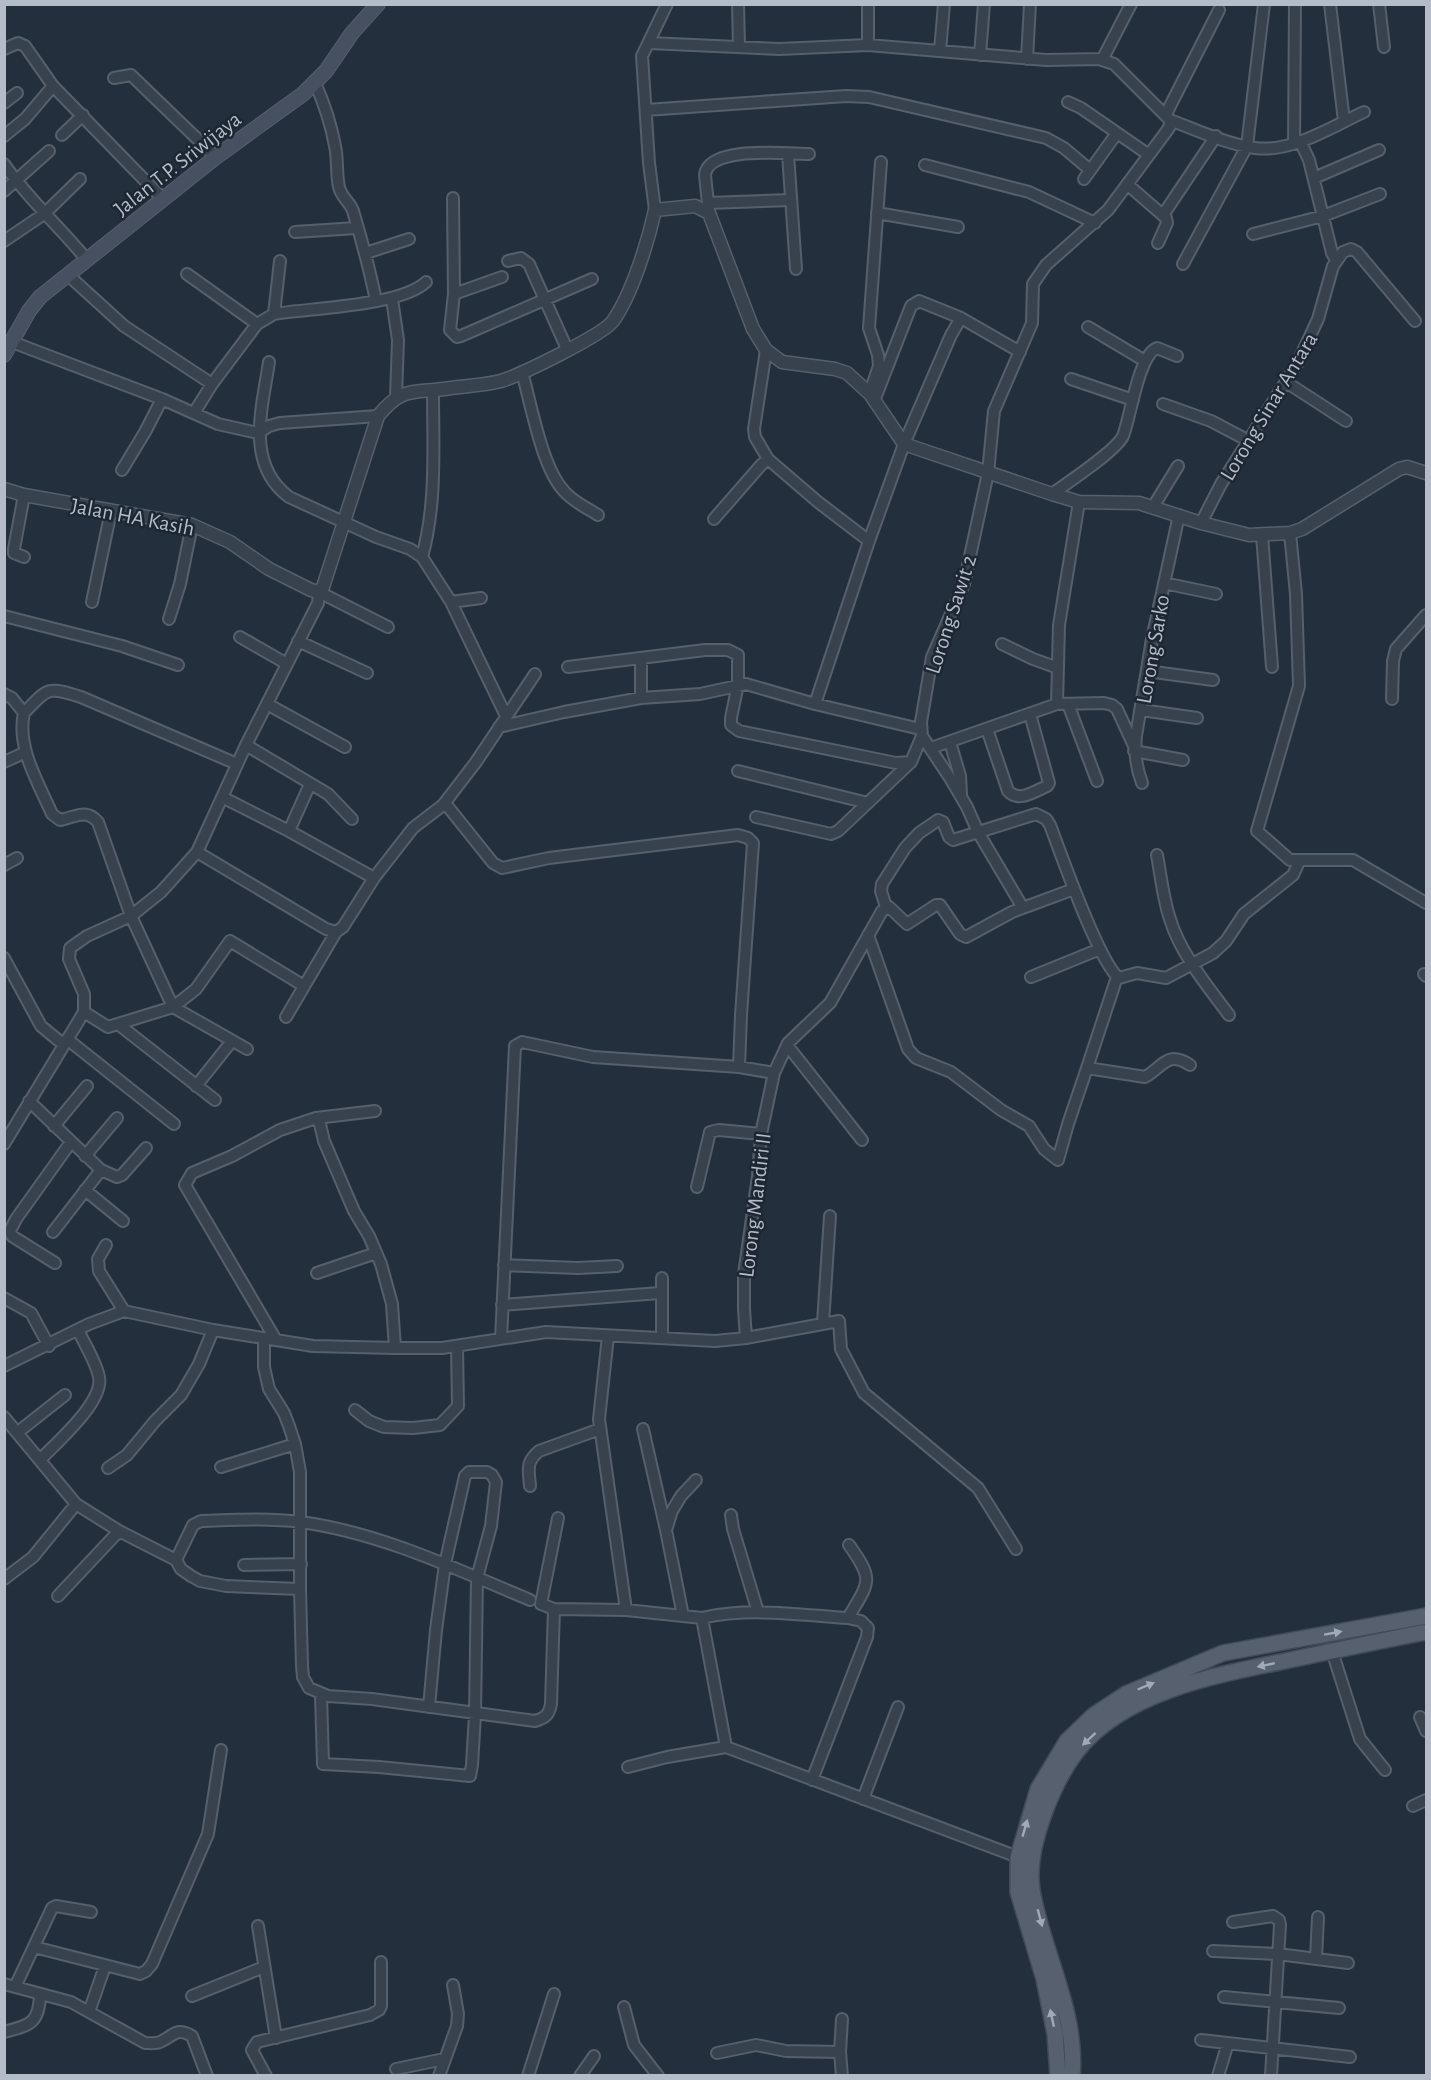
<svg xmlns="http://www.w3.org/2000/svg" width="1431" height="2080" font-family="'Alegreya Sans',sans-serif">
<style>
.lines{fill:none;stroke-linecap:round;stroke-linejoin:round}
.minor-casing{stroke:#565f6c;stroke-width:14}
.tertiary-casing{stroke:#565f6c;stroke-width:15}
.secondary-casing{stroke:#565f6c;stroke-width:16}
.primary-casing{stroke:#414a57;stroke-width:18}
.minor{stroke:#38414e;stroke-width:10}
.tertiary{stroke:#38414e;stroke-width:12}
.secondary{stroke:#465061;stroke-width:14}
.primary{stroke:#56606e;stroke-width:15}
.oneway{fill:#a1aab7}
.labels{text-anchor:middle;stroke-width:5;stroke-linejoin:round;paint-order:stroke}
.street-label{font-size:22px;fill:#b4bcc9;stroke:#1d2633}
</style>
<rect width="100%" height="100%" fill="#242f3e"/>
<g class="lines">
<defs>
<path id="minor" d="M 738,4 L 739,47
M 1330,4 L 1344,121
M 1379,4 L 1384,47
M 649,43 L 779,49 L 868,45 L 1046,60 L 1099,59 L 1114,64 L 1170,120 L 1170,126 L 1166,132 L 1108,210 L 1046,265 L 1033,284 L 1032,323 L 994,411 L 988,473 L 964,584 L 932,657 L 921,722 L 922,736 L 950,778 L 967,807 L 978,832 L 1023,908
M 868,45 L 868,4
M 4,49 L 18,43 L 25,46 L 53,86 L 163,199
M 940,51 L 944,4
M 980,55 L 984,4
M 1027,59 L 1030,4
M 1102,60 L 1131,4
M 114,78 L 131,75 L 216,157
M 315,83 C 324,103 331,124 335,146 C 338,159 336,174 339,187 C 341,197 350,202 353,211 C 362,241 370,271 376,301
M 1068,102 L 1081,108 L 1149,155
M 4,103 L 17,93
M 646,110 L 846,96 L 869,97 L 1046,138 L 1064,148 L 1090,170
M 1166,114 L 1219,10
M 1170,120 C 1197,130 1226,144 1255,148 C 1292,153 1331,127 1364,112
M 62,135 L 83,115
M 4,136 L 25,119 L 53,86
M 1300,141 L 1309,160 L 1332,253 L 1336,260
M 1294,143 L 1295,4
M 788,154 L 796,269
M 4,164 C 28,199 60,227 87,260
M 925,165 L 1029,192 L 1095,223
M 1314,178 L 1379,150
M 1084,179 L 1117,133
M 1127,184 L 1166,218 L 1167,223 L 1158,243
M 4,191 L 49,151
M 453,198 L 454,294 L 450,330 L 457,337 L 461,336 L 592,279
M 708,203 L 791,200
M 655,210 L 649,163 L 642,56 L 667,4
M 709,213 L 705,175 C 708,145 787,154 809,154
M 877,213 L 958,227
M 1163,215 L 1216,136
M 295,232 L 356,228
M 1253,234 L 1323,216 L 1380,194
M 4,241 L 44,214 L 80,179
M 366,253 L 409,239
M 508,261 L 521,258 L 529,264 L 567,349
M 1183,264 L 1247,146 L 1264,4
M 187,274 L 257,324
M 68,275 L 124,326 L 212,384
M 454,294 L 502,277
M 392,299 L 398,340 L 396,397
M 274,314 L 280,261
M 961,318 L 1020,352
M 1088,327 L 1145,361
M 12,342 L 162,399 L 218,424 L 258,433 L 269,426 L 280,423 L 378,416
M 269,362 C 262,409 245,464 289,497 L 376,537 L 410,549 L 422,557 L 451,602 L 481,598
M 522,372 C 531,404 542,468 564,491 C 572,501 587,508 598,515
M 1071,379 L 1133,400
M 1286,382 L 1346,421
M 870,392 L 879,366 L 878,355 L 869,328 L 881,162
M 1163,404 L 1211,421 L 1249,441
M 194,413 L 212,384 L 257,324 L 274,314 C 310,308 401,306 426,282
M 768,459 L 818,502 L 869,541
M 122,470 L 145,432 L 162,399
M 1052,494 C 1067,483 1116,451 1123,436 C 1131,416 1138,356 1157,348 L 1177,356
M 1153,507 L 1178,466
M 714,519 L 761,465 L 768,459 L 755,437 L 754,429 L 766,350
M 1201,523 L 1221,484 L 1297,364 L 1318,319 L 1333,266 L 1343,252 L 1351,249 L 1357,252 L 1415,321
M 1290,533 L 1296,594 L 1299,686 L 1257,831 L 1290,860 L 1353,860 L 1426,903
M 1262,535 L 1272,667
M 24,557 L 14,553 L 14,549 L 24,495
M 422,557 C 437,503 433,445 433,390
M 1164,583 L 1216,594
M 92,602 L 111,511
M 451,602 L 506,716
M 4,616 L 122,646 L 178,665
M 169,619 L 180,584 L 192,525
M 240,637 L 287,664
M 298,641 L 367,673
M 1002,644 L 1033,659 L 1058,668
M 641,658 L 641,698
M 568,667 L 705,650 L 728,650 L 738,655 L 738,684 L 731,718 L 731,725 L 739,731 L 896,763 L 911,762 L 922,736
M 1147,671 L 1213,680
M 4,694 L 12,698 L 24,713 C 16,747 39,784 52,814 L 60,820 C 76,817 86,808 98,822 L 131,916 L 173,1007 L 196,989 L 230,941 L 304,986
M 1392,699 L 1393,661 L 1396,649 L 1426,615
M 267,704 L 345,747
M 815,704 L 869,541 L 904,444 L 951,335 L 961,318 L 919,301 L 911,306 L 874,401
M 1057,704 L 1059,625 L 1079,502
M 1068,704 L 1097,781
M 1141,710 L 1197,718
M 24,713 C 48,688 47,686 81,697 L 237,764
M 499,727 L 564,712 L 641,698 L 700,694 L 746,684 L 815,704 L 920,729
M 987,729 L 1008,791 C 1019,803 1035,791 1047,786 L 1049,783 L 1030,714
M 950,742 L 960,776 L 961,794
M 246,745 L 328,794 L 352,819
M 931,748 L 1057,704 L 1104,703 L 1112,705 L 1117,709 L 1134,746
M 1134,751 L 1183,760
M 4,762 L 26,752
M 738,771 L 868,803
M 1142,783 C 1136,767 1134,754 1136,736 L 1152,639 L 1179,515
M 222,797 L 289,831 L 374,878
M 445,803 L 493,863 L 502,868 L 549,858 L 738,835 L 748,838 L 753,843 L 741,1015 L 739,1067
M 756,817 L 831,834 L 838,831 L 911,762
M 289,831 L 310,784
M 197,852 L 326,929 L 336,932 L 343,927 L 374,878 L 413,828 L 443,805 L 476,762 L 535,674
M 1157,855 C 1161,876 1163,899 1170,919 C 1181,955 1207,985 1229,1015
M 4,865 L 17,858
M 886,907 L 881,891 L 882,884 L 905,848 L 919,833 L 938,820 L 943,822 L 949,837 L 953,840 L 1036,814 L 1046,819 L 1050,825 C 1061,854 1099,963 1119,978 L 1137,973 L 1166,978 L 1213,953 L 1226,941 L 1244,914 L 1293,875 L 1299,862
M 868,935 L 908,1049 L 916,1058 L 951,1072 L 1001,1110 L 1029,1126 L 1044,1149 L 1058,1160 L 1068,1124 L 1087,1068
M 4,958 L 41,1026 L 64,1045
M 1424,974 L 1426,976
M 1031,977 L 1100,949
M 1117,977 L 1087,1068 L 1145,1077 C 1163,1067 1167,1050 1190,1065
M 84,1012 L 108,1027 L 173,1007 L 247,1049
M 286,1017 L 336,932
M 118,1024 L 215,1100
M 67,1039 L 174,1124
M 787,1045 L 862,1140
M 196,1086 L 232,1041
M 29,1101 L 101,1170 L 117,1177 L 122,1175 L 146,1148
M 316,1118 L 375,1111
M 54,1126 L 87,1086
M 4,1144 L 84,1012 L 84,994 L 69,959 L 70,948 L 87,936 L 131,916 L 161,892 L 197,852 L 246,745 L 318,603 L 319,592 L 388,627
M 85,1156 L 117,1118
M 697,1187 L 710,1132 L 719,1130 L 761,1134
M 85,1190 L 123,1221
M 53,1232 L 101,1170
M 106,1245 L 98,1259 L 99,1271 L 124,1311
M 55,1263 L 12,1236 L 10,1231 L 16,1219 L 71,1142
M 504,1265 L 578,1268 L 617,1266
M 317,1273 L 376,1253
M 4,1298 L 31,1313 L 49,1346
M 502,1305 L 660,1293
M 823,1323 L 830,1216
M 608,1336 L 599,1419 L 626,1610
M 662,1338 L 662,1278
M 746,1338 L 744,1309 L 744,1274 L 758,1176 L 761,1134 L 774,1073 L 788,1043 L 830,1003 L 882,911 L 889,907 L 907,924 L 936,905 L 940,905 L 960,934 L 966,937 L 1012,912 L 1074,889
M 264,1339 L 264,1367 L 269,1389 L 284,1413 L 289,1426 L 295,1444 L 300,1472 L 300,1589 L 302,1666 L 303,1677 L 309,1688 L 328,1696 L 372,1699 L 535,1721 C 545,1718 549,1715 551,1704 L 554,1609
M 501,1339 L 515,1046 L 522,1042 L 593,1057 L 739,1067 L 774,1073
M 276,1340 L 185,1185 L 192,1173 L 232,1156 L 280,1130 L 316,1118 L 320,1124 L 324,1141 L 354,1211 L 369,1236 L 381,1264 L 392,1304 L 395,1348
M 4,1366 L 89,1324 L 124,1311 L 213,1330 L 313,1346 L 395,1348 L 442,1348 L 546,1332 L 715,1341 L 746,1338 L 839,1321 L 841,1349 L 864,1393 L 978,1488 L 1016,1549
M 355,1410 L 369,1421 L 384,1427 L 413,1428 L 440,1425 L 458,1406 L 457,1346
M 4,1417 L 76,1504 L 119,1531 L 176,1560 L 181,1569 L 191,1576 L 200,1581 L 226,1586 L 300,1589
M 643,1429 L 666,1530
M 18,1432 L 65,1395
M 40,1460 C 56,1443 104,1402 99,1377 C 96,1362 85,1345 78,1330
M 221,1467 L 295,1444
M 108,1468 L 127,1455 L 155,1421 L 181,1395 L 199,1364 L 213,1330
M 530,1486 C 529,1470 525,1463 539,1451 L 600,1429
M 731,1515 L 733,1529 L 758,1612
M 558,1518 L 541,1604 L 554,1609 L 626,1610 L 702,1618 L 726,1747 L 1018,1857
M 176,1560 L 193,1525 L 201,1521 C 234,1520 268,1518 301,1522 C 381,1533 456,1569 530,1600
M 244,1565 L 301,1564
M 4,1579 L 33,1557 L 76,1504
M 58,1596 L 119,1531
M 683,1616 L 666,1530 L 672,1511 L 681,1496 L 696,1480
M 702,1618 C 750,1607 800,1615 848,1618 L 861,1621 L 868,1628 L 867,1637 L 812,1780
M 848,1618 C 869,1582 875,1581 849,1545
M 1332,1651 L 1360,1739 L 1385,1770
M 321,1694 L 323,1764 L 379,1767 L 470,1776 L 472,1765 L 475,1715 L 477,1578 L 491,1526 L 496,1482 L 492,1475 L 487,1472 L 469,1472 L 465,1476 L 445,1564 L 436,1630 L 429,1707
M 1420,1717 L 1426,1731
M 628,1767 L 667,1757 L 726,1747
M 863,1799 L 898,1707
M 1413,1806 L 1426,1800
M 1233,1922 L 1273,1916 L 1279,1920 L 1280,1925 L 1271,2076
M 258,1926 L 276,2038
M 34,1947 L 140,1974 L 146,1971 L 152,1964 L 208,1834 L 221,1750
M 1213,1951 L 1278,1954 L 1348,1963
M 1316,1958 L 1318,1917
M 4,1984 L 71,2002 L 145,2043 C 150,2043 156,2044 160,2042 C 175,2035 176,2027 192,2036 L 207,2076
M 15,1987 L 52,1908 L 56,1906 L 91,1912
M 192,1996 L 264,1967
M 1224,1997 L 1339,2008
M 624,2007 L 634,2045 L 658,2076
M 89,2012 L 105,1966
M 842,2019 L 840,2052 L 842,2076
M 4,2032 C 31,2025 39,2023 40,1994
M 1201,2040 L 1350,2057
M 717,2053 L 756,2045 L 786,2051 L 840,2052
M 396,2069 L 444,2059
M 266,2076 L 252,2050 L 257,2042 L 370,2015 L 379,2010 L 381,2006 L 381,1962
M 439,2076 L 457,2026 L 458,2014 L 453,1985
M 528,2076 L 554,1994
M 580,2076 L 594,2056
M 1218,2076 L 1228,2043"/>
<path id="tertiary" d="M 4,489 L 24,495 L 192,525 L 230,542 L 269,569 L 311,590 L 319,592 L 323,587 L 378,416 C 404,384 416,394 451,388 C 467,386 485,385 501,381 C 520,375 603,335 613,321 C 632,294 648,242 655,210 L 695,206 L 709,213 L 753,329 L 766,350 L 782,362 L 835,369 L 847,373 L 870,394 L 904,444 L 1052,494 L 1079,502 L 1139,503 L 1201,523 L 1249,535 L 1290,533 L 1302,529 L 1399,469 L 1407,467 L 1426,473"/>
<path id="secondary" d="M 4,355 L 29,311 L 40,297 L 216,157 L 303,94 L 326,71 L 352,33 L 378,4"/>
<path id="primary" d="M 1058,2076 L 1055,2034 L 1044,1979 L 1018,1892 L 1018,1857 L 1038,1789 L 1067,1741 L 1094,1715 L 1126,1694 L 1223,1653 L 1426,1616
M 1072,2076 C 1078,2012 1042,1951 1032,1890 C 1028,1863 1036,1836 1045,1811 C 1053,1790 1063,1769 1077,1751 C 1123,1692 1215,1675 1285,1661 C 1332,1651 1379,1641 1426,1632"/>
</defs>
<use href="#minor" class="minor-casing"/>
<use href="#tertiary" class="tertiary-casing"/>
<use href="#secondary" class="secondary-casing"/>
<use href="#primary" class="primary-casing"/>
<use href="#minor" class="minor"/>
<use href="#tertiary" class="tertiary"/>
<use href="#secondary" class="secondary"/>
<use href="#primary" class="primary"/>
</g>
<defs><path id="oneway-solid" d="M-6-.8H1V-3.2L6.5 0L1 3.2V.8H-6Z" transform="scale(1.5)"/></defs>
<g class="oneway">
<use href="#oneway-solid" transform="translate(1333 1633) rotate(-10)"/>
<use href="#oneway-solid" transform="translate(1266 1665) rotate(168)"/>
<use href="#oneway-solid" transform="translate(1146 1686) rotate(-23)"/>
<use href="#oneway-solid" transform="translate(1089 1739) rotate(137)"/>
<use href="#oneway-solid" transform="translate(1025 1828) rotate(-74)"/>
<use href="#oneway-solid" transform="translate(1040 1918) rotate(75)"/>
<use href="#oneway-solid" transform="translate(1052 2018) rotate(-102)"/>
</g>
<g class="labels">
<g class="street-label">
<text transform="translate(177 163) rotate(-38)" y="8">Jalan T.P. Sriwijaya</text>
<text transform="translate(1268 406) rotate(-59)" y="8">Lorong Sinar Antara</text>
<text transform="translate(133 516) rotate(11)" y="8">Jalan HA Kasih</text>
<text transform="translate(950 614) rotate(-72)" y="8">Lorong Sawit 2</text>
<text transform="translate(1152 649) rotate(-80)" y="8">Lorong Sarko</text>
<text transform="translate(754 1205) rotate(-83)" y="8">Lorong Mandiri II</text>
</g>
</g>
<rect width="1431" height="2080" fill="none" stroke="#b4bcc9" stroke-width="12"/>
</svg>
